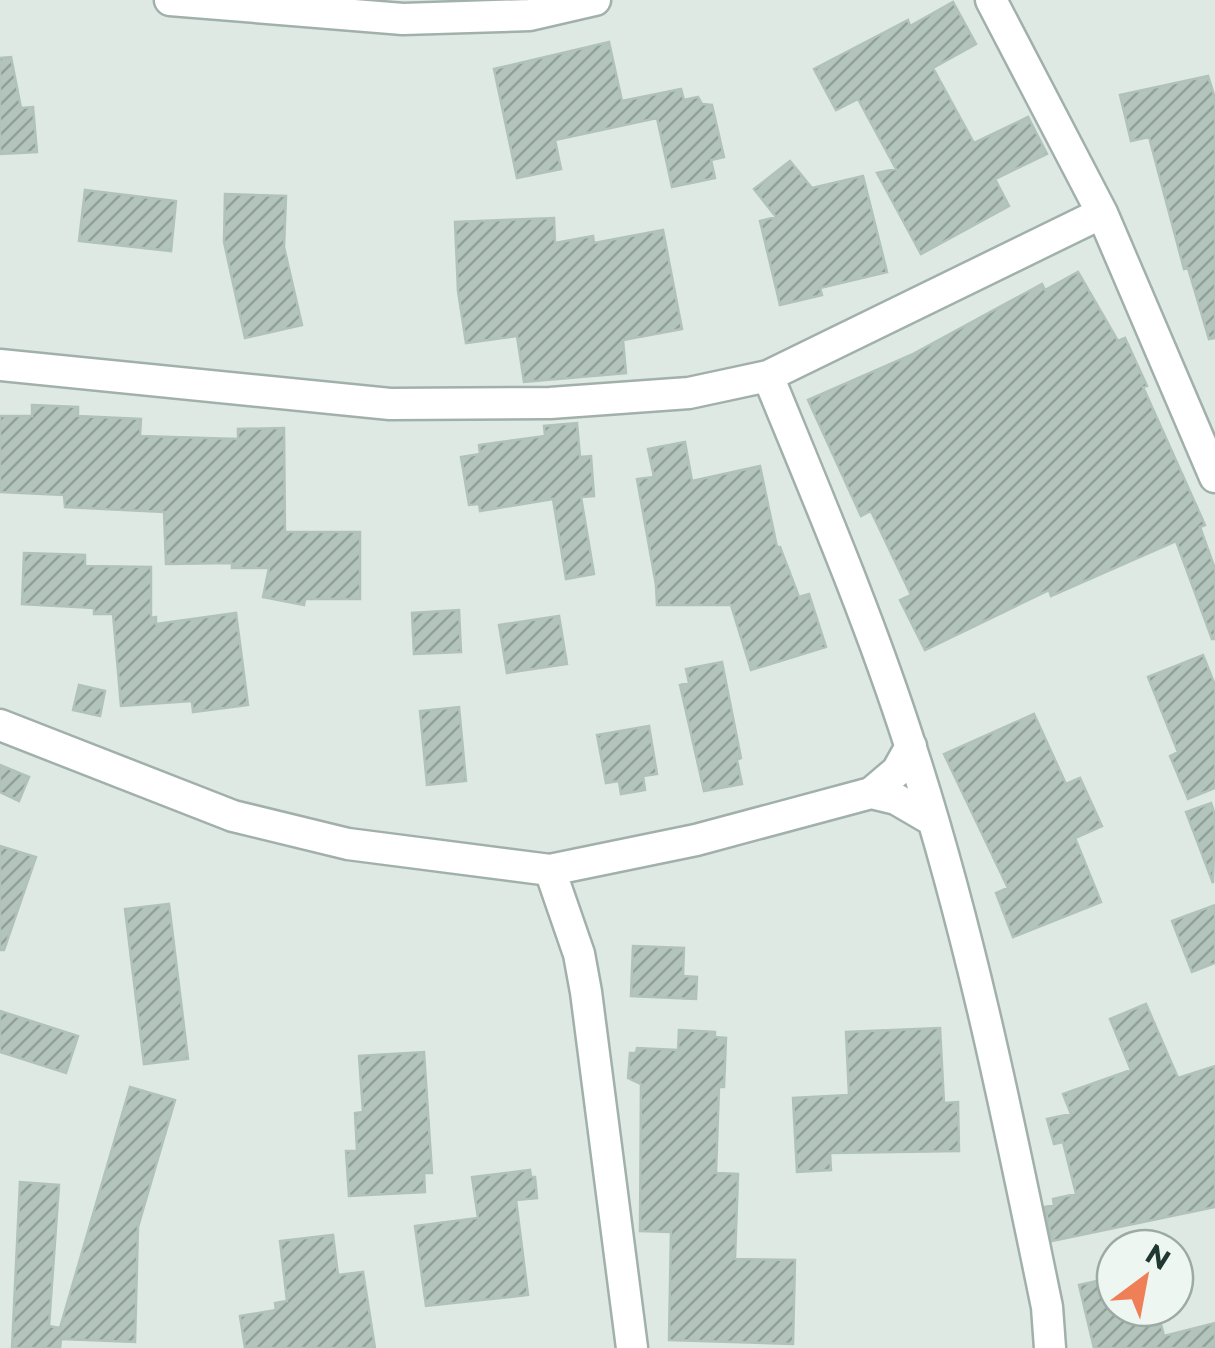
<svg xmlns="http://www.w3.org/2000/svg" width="1215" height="1348" font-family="Montserrat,sans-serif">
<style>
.building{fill:url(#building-hatch);stroke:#b1c2bb;stroke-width:2.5}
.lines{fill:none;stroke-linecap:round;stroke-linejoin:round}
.minor-casing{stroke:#a1b0ab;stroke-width:35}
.minor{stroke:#fff;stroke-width:30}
</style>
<defs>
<pattern id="building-hatch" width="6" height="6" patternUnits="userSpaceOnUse" patternTransform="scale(2.5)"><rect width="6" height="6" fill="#b3c4bd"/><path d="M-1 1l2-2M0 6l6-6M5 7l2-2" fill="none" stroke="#91a09a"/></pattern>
</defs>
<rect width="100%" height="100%" fill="#dee9e4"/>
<path class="building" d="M 953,2 L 976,44 L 933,68 L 974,143 L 1028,117 L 1047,154 L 995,179 L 1009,206 L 921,254 L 877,173 L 896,169 L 858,99 L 836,110 L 814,69 L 908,20 L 910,26 Z
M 609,42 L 622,101 L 681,89 L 684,100 L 698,97 L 702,104 L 712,105 L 724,157 L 711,160 L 715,178 L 672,187 L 657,118 L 555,140 L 561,169 L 517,178 L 494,69 Z
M 11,57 L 21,108 L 33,107 L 37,152 L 0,154 L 0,58 Z
M 1208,76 L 1215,98 L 1215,338 L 1209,339 L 1188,268 L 1184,269 L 1149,137 L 1131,141 L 1120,95 Z
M 790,161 L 812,188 L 863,176 L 887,272 L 820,288 L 822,295 L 780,305 L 760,221 L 776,217 L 754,189 Z
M 85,190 L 176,201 L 171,251 L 79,241 Z
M 225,194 L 286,196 L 284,247 L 302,325 L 245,338 L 224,242 Z
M 554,218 L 555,243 L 593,236 L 594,243 L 663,230 L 682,329 L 623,340 L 626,373 L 524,382 L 517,336 L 466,343 L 458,291 L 455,222 Z
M 1078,272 L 1118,341 L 1125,338 L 1147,386 L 1143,387 L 1205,525 L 1200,527 L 1215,569 L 1215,639 L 1212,639 L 1176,541 L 1051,596 L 1049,590 L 925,650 L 900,600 L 911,595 L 871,511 L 861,516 L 808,400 L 911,355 L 1042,284 L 1045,290 Z
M 32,405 L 78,407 L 78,416 L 141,419 L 140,436 L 238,439 L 238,429 L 284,428 L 285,532 L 360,532 L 360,599 L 305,599 L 304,605 L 263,597 L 269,568 L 232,568 L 232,563 L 166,564 L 164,512 L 65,507 L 64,495 L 0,492 L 0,416 L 32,416 Z
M 577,423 L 580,457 L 591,456 L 594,496 L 581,497 L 594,574 L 566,579 L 553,499 L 480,511 L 479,504 L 469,505 L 461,457 L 480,454 L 479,445 L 545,436 L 544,426 Z
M 685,442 L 692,481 L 760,466 L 777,547 L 780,547 L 799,597 L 809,594 L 826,647 L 751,670 L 731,605 L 657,605 L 656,585 L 637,479 L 654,477 L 648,449 Z
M 24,553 L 85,555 L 85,566 L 151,567 L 151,618 L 156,617 L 156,624 L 236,613 L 248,705 L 193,712 L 192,701 L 121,706 L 113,614 L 94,614 L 94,608 L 22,604 Z
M 459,610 L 461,652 L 414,654 L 412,613 Z
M 559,616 L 567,664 L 507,673 L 499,625 Z
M 1203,655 L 1215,685 L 1215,788 L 1188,799 L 1170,756 L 1178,752 L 1148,677 Z
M 722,662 L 741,758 L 737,760 L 742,784 L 704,791 L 680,685 L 689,683 L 686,669 Z
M 79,685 L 105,691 L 100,716 L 73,710 Z
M 459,707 L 466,781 L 427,785 L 420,711 Z
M 1034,714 L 1066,784 L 1080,778 L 1102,826 L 1075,838 L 1101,902 L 1013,937 L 996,893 L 1008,888 L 944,754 Z
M 649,726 L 657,774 L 643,776 L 645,790 L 621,794 L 619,781 L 606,783 L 597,735 Z
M 0,765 L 29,777 L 19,801 L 0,792 Z
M 1211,803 L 1215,815 L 1213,883 L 1186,812 Z
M 0,846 L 36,857 L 4,950 L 0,950 Z
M 169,904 L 188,1059 L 144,1064 L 125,909 Z
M 1215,905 L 1215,963 L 1192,972 L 1172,921 Z
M 633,946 L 684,948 L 683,976 L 697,977 L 696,999 L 631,996 Z
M 1146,1004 L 1178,1078 L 1215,1066 L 1215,1207 L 1052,1241 L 1045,1207 L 1054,1205 L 1053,1199 L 1076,1194 L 1063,1142 L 1054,1144 L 1047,1119 L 1071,1114 L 1063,1094 L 1131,1070 L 1110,1019 Z
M 0,1011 L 78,1036 L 66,1073 L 0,1052 Z
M 940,1028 L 944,1103 L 958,1102 L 959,1151 L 830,1153 L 831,1170 L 797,1172 L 793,1098 L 849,1095 L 846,1032 Z
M 679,1030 L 715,1032 L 715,1037 L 726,1038 L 724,1087 L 719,1087 L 716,1173 L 738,1174 L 735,1259 L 795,1260 L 793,1344 L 669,1340 L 671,1232 L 640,1231 L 641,1084 L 628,1078 L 630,1053 L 636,1053 L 637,1048 L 678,1050 Z
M 424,1052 L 432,1173 L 424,1173 L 425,1192 L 349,1196 L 346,1151 L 357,1151 L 355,1113 L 363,1112 L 359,1056 Z
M 130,1087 L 175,1100 L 138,1227 L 135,1342 L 61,1339 L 60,1348 L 12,1348 L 20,1182 L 59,1185 L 49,1326 L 60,1328 Z
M 530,1170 L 531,1177 L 535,1177 L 537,1198 L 516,1200 L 528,1295 L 426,1306 L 415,1226 L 478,1218 L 472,1177 Z
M 333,1235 L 338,1275 L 363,1272 L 375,1348 L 245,1348 L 240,1316 L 276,1310 L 275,1303 L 287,1301 L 280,1241 Z
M 1115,1277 L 1115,1308 L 1157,1308 L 1164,1336 L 1215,1323 L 1215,1348 L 1094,1348 L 1079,1285 Z"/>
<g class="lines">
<defs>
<path id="minor" d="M 170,0 L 403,19 L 530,15 L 595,0
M 991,0 L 1102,213 L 1215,477
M 0,365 L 390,404 L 550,403 L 689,393 L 768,376 L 1102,213
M 768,376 C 818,498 870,620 910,745 C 970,929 1008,1118 1047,1307 L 1050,1348
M 0,725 L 233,816 L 348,844 L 550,870 L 696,840 L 871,793 L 897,771 L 911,746
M 871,793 L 896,799 L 932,820
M 550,870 L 579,954 L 586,992 L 632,1348"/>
</defs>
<use href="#minor" class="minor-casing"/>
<use href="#minor" class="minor"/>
</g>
<g transform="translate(1145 1278) rotate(32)"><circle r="48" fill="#eef6f2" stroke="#9caaa5" stroke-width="2.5"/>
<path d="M0-8L18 38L0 25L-18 38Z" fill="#ee7f57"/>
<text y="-15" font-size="28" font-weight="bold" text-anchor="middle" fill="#203832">N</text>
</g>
</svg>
